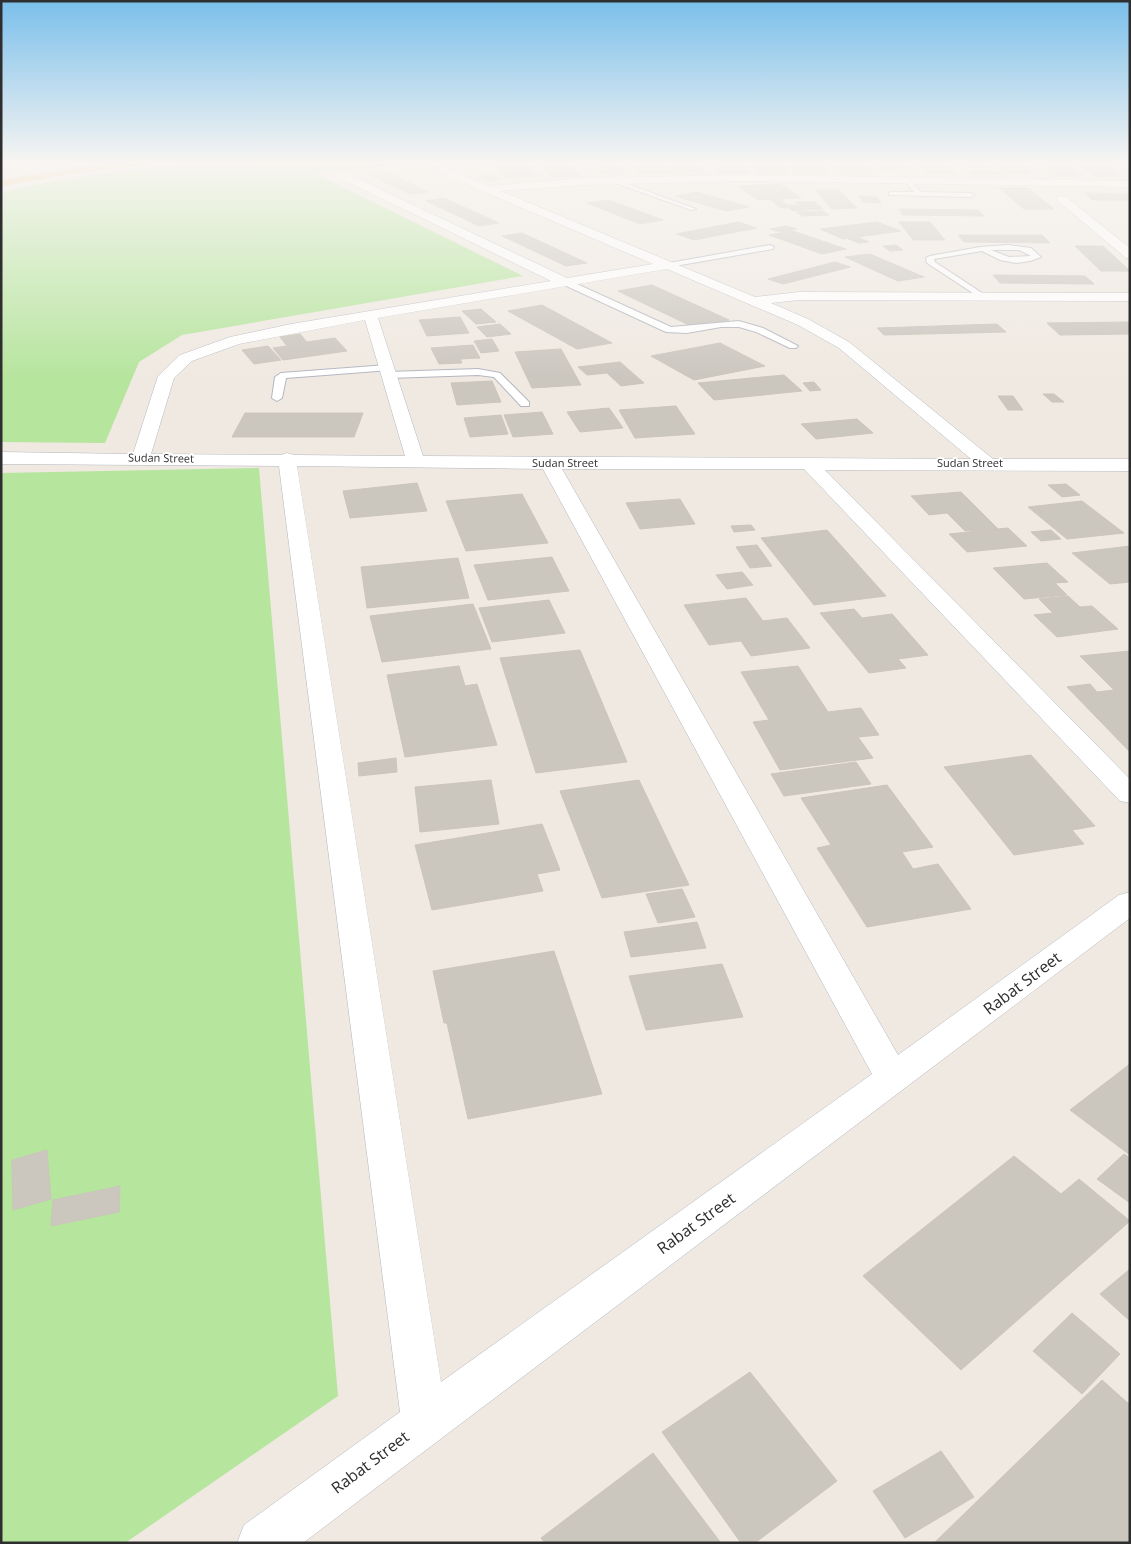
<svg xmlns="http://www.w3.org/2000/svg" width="1131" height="1544" font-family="'Open Sans',sans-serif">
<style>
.green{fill:#b6e59e}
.building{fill:#cbc7bf;stroke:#cbc5ba}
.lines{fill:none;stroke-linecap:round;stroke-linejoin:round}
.service-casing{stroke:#b4b7c1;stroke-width:2}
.minor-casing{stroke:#b4b7c1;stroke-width:1}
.trunk-casing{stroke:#c9c9c9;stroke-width:1}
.service{fill:#fff;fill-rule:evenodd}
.minor{fill:#fff;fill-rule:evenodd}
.trunk{fill:#f8ba60;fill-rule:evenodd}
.labels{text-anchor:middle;stroke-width:4;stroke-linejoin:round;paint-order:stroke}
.far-street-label{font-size:11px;fill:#2e2e2e;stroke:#fff}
.near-street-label{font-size:16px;fill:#2e2e2e;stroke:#fff}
</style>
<rect width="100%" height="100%" fill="#efe9e1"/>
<path class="green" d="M 233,162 L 466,162 L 422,163 L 314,173 L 523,276 L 182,335 L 139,362 L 105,443 L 1,442 L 1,193 C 77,173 155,167 233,162 Z
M 259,468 L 338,1396 L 125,1543 L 1,1543 L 1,473 Z"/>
<path class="building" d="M 590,162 L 617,162 L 627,172 L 601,173 Z
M 631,162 L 665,162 L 674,173 L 639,174 Z
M 711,162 L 743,162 L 751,173 L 719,173 Z
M 749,162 L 781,162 L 789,172 L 756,173 Z
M 789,162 L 822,162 L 828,172 L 794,172 Z
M 833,162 L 866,162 L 873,172 L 839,172 Z
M 868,162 L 898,162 L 912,170 L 883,171 Z
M 917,162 L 946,162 L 956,174 L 925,173 Z
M 964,162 L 983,162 L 987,168 L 967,167 Z
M 995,162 L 1022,162 L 1032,174 L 1003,173 Z
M 1039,162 L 1068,163 L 1082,176 L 1052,176 Z
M 523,163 L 539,176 L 507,178 L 492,165 Z
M 569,163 L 581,176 L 551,177 L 540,164 Z
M 670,164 L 701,164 L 705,172 L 674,172 Z
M 1078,164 L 1109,165 L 1121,176 L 1093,176 L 1090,172 L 1086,172 Z
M 382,170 L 428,192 L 410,194 L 364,172 Z
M 967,170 L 993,170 L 1000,174 L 973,175 Z
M 492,175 L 502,179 L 489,181 L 479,177 Z
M 780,184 L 801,198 L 758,200 L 738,186 Z
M 999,188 L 1028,188 L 1054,209 L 1024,209 Z
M 816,190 L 839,190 L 857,208 L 832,209 Z
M 697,192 L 749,207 L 726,211 L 675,196 Z
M 1085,193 L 1130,194 L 1130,200 L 1092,200 Z
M 859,196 L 877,197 L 881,203 L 863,202 Z
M 444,198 L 499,223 L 479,226 L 426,201 Z
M 609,200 L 663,220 L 640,224 L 587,203 Z
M 771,200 L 781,200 L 788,205 L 796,205 L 804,211 L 793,211 L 789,208 L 781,208 Z
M 795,202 L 815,202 L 823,209 L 803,210 Z
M 899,209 L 978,210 L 984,216 L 903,215 Z
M 823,211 L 829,215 L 802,216 L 797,212 Z
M 738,222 L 757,228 L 694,240 L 676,234 Z
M 877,222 L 901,231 L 843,239 L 820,229 Z
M 899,222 L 930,222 L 945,240 L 913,240 Z
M 786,226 L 797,229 L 781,232 L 770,229 Z
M 793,231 L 846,249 L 822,254 L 769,235 Z
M 522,233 L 587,263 L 566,266 L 502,236 Z
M 958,235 L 1042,235 L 1050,243 L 964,242 Z
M 858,237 L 869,242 L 859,243 L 848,239 Z
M 896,245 L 903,250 L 890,251 L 883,246 Z
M 1075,246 L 1103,246 L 1130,271 L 1101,271 Z
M 870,254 L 924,277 L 898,281 L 845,257 Z
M 835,262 L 850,267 L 783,284 L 768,279 Z
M 993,275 L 1085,276 L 1094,284 L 1000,283 Z
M 652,285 L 729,320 L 693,327 L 618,291 Z
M 542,305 L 612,343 L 577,349 L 508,311 Z
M 481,309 L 496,322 L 476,324 L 462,311 Z
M 460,317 L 469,333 L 427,336 L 419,320 Z
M 1130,322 L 1130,334 L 1060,335 L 1047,323 Z
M 500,324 L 511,334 L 487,337 L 477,327 Z
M 997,324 L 1006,332 L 884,335 L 877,328 Z
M 300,334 L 307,342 L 335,338 L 347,351 L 283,360 L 273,348 L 287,346 L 280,337 Z
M 492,339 L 499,351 L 481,353 L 474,341 Z
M 720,343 L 765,366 L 694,380 L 651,356 Z
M 473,345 L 480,358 L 460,359 L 462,363 L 439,364 L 431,348 Z
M 268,346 L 281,360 L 254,364 L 242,350 Z
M 561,349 L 581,385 L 532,388 L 515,352 Z
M 620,362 L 644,383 L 621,386 L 607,373 L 587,375 L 578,367 Z
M 784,375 L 802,391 L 714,400 L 698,383 Z
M 492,381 L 501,402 L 457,405 L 451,383 Z
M 814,382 L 821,390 L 810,391 L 803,383 Z
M 1043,394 L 1054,394 L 1064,402 L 1052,402 Z
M 998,396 L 1013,396 L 1023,410 L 1008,410 Z
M 676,406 L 695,434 L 635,438 L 619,410 Z
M 609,408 L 623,428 L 580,432 L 567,412 Z
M 542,412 L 553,434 L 513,437 L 504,415 Z
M 245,413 L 363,413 L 354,437 L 232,437 Z
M 501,415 L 508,434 L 470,437 L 464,418 Z
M 857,419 L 873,433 L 816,439 L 801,424 Z
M 417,483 L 427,511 L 350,518 L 343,491 Z
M 1066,484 L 1080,495 L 1062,497 L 1048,485 Z
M 961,492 L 998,529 L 965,531 L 947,513 L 929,515 L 911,496 Z
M 522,494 L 548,543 L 466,551 L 446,501 Z
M 680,499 L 695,524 L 640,529 L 626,503 Z
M 1082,501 L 1124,533 L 1067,539 L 1028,507 Z
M 751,525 L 755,530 L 734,532 L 731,526 Z
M 1008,528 L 1027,546 L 967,552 L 949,534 Z
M 827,530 L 886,596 L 814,605 L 761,538 Z
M 1051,530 L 1061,539 L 1041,541 L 1031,532 Z
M 757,545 L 772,566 L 750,568 L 736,547 Z
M 1130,546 L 1130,582 L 1110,584 L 1072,553 Z
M 552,557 L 569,591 L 488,600 L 474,565 Z
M 458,558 L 469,598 L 367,608 L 361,567 Z
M 1047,563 L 1068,582 L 1055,583 L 1067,595 L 1024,599 L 993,568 Z
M 742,572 L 753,585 L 727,589 L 716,575 Z
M 1068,596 L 1080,607 L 1092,606 L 1118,629 L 1057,637 L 1034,615 L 1053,613 L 1039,599 Z
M 746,598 L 763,621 L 787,618 L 810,648 L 751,656 L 741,641 L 709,645 L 684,605 Z
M 549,600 L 565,633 L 492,642 L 479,608 Z
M 473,604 L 491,649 L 382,662 L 370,616 Z
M 854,609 L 862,618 L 892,614 L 928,655 L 898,659 L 906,668 L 869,673 L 820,613 Z
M 580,650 L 627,762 L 536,773 L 500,658 Z
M 1130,651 L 1130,752 L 1067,687 L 1090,684 L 1097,692 L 1114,690 L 1080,656 Z
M 459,666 L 465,686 L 477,684 L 497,745 L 405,757 L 387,675 Z
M 798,666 L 828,712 L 861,708 L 879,735 L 858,737 L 873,758 L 780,770 L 753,722 L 769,720 L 741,672 Z
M 1031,755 L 1095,826 L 1072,830 L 1084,844 L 1014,855 L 944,767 Z
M 396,758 L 397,772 L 359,776 L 358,763 Z
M 856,762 L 871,784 L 784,796 L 771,774 Z
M 491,780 L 499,824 L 420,832 L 415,787 Z
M 639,780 L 689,885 L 602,898 L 560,791 Z
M 887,785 L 933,847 L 902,852 L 913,869 L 938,864 L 971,909 L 867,927 L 817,848 L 831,845 L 801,798 Z
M 542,824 L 560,870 L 537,874 L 543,891 L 432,910 L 415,845 Z
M 682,889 L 695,917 L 658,923 L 646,894 Z
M 697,922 L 706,948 L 631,957 L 624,932 Z
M 554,951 L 602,1094 L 468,1119 L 447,1023 L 444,1023 L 433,971 Z
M 722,964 L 743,1017 L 646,1030 L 629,976 Z
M 1130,1064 L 1130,1155 L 1070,1110 Z
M 47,1150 L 51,1199 L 13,1210 L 12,1160 Z
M 1124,1154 L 1130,1158 L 1130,1203 L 1097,1179 Z
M 1014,1156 L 1061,1194 L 1079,1179 L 1130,1221 L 961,1370 L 863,1276 Z
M 120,1186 L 119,1212 L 51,1226 L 53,1200 Z
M 1130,1269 L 1130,1321 L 1100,1294 Z
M 1072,1313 L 1120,1354 L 1082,1394 L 1033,1351 Z
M 750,1372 L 837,1481 L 755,1543 L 741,1543 L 662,1432 Z
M 1102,1380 L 1130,1405 L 1130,1543 L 934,1543 Z
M 941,1451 L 974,1497 L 905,1538 L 873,1491 Z
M 653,1453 L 721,1543 L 545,1543 L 541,1538 Z"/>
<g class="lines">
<defs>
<path id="service" d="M 906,177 L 921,192 L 971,193 L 974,195 L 971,197 L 889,195 L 889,193 L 891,192 L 914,192 L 903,179 Z
M 607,178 L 611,178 L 696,209 L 691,210 L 607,180 Z
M 770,245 L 774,247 L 773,249 L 669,267 L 665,265 L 669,263 Z
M 1008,245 L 1031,248 L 1041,257 L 1030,261 L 1016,263 L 1000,260 L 982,251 L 934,259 L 935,262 L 985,295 L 985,299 L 982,299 L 927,263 L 926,258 L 930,256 L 980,247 ZM 991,250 L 1019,250 L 1031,256 L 1009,257 Z
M 560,279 L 566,279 L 671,327 L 739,321 L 763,328 L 798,346 L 796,348 L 790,348 L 756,332 L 739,327 L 721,327 L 687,333 L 666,332 L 560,283 Z
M 387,365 L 392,368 L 390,370 L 286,378 L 282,398 L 277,401 L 272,398 L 275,377 L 281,373 Z
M 478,369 L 500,373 L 529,402 L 529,406 L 521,406 L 494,377 L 478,375 L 389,378 L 384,375 L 389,372 Z"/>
<path id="minor" d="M 442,167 L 489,186 L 584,178 L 741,175 L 1130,181 L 1130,187 L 741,181 L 584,185 L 501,191 L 755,297 L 799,292 L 1130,293 L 1130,301 L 799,300 L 771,303 L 808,319 L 849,342 L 993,459 L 1130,459 L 1130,471 L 825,470 L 1130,779 L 1130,803 L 1120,801 L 804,469 L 562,469 L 898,1055 L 1119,895 L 1130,892 L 1130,918 L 303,1543 L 237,1543 L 244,1525 L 400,1412 L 279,466 L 1,464 L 1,452 L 133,454 L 158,376 L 180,355 L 230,337 L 291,324 L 551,281 L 340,178 L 339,176 L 340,174 L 348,174 L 567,278 L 653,264 L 438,172 L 438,168 ZM 667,269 L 798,325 L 839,348 L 971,459 L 423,456 L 378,318 ZM 365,320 L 405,456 L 294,455 L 287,453 L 281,455 L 151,454 L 174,378 L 192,361 L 239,344 ZM 297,466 L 543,469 L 872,1074 L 441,1382 Z
M 1062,196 L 1066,197 L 1130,248 L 1130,259 L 1126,258 L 1058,201 L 1056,199 L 1058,197 Z"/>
<path id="trunk" d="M 115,162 L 146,162 L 141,165 L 76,173 L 1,186 L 1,180 Z"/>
</defs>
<use href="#service" class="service-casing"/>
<use href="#minor" class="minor-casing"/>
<use href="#trunk" class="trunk-casing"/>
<use href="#service" class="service"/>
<use href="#minor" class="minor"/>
<use href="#trunk" class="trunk"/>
</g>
<linearGradient id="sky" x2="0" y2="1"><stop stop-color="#7abfeb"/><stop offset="0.43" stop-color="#f8f5f2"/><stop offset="1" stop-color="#f8f5f2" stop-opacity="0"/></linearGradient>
<rect width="1131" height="378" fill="url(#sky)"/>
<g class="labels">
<g class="far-street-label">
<text transform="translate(161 458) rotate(1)" y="4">Sudan Street</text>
<text x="565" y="467">Sudan Street</text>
<text x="970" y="467">Sudan Street</text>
</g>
<g class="near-street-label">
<text transform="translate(1022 983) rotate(-37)" y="6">Rabat Street</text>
<text transform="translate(696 1223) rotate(-36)" y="6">Rabat Street</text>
<text transform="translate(370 1462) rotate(-37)" y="6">Rabat Street</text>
</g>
</g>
<rect width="1131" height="1544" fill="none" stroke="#2e2e2e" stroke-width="5"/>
</svg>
